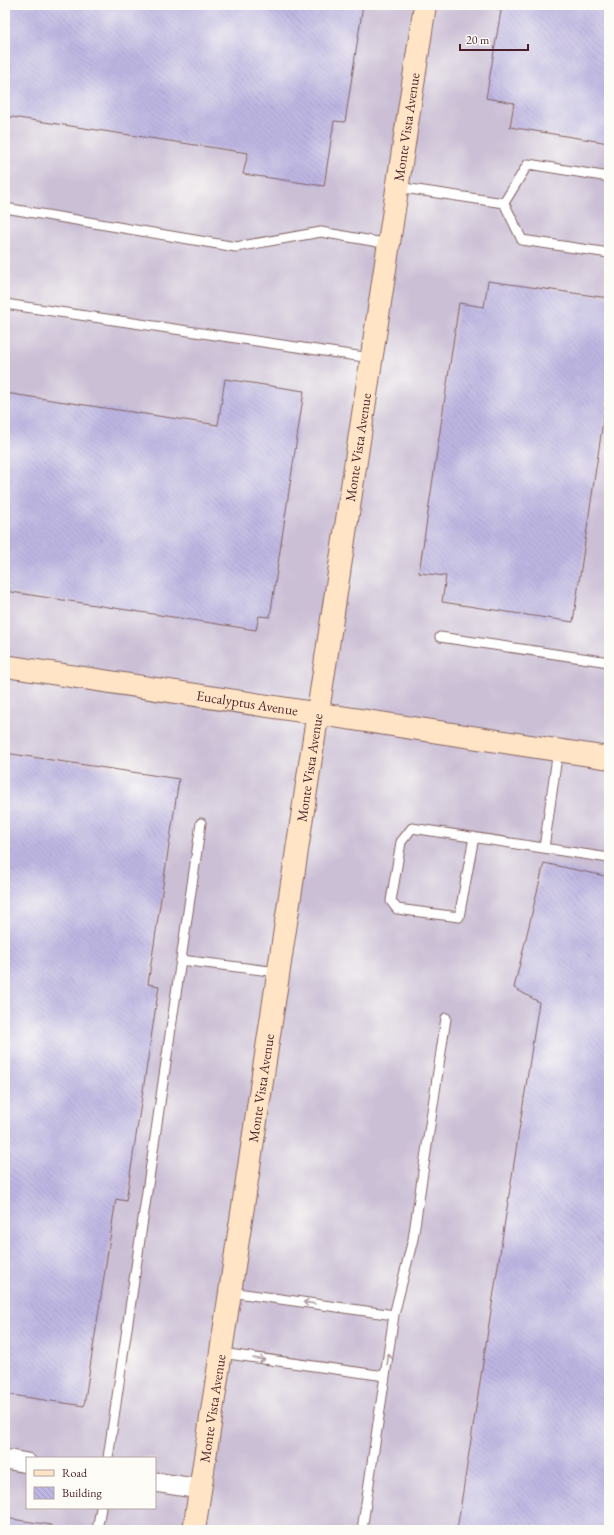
<svg xmlns="http://www.w3.org/2000/svg" width="614" height="1535" font-family="'EB Garamond',serif">
<style>
.industrial{fill:#cbbfd5;fill-rule:evenodd}
.building{fill:url(#building-back-hatch)}
.lines{fill:none;stroke-linecap:round;stroke-linejoin:round}
.lane-casing{stroke:#856463;stroke-width:11}
.street-casing{stroke:#856463;stroke-width:21}
.secondary-casing{stroke:#856463;stroke-width:24}
.lane{stroke:#fff;stroke-width:9}
.street{stroke:#fff;stroke-width:19}
.secondary{stroke:#ffe4c6;stroke-width:22}
.oneway{stroke:#ae9aa0}
.labels{text-anchor:middle;stroke-width:3;stroke-linejoin:round;paint-order:stroke}
.street-label{font-size:14px;fill:#4a1f2b;stroke:#fdfcf7}
</style>
<defs>
<pattern id="building-back-hatch" width="6" height="6" patternUnits="userSpaceOnUse"><rect width="6" height="6" fill="#bdb6e2"/><path d="M-1 5l2 2M0 0l6 6M5-1l2 2" fill="none" stroke="#a49cc2"/></pattern>
</defs>
<rect width="100%" height="100%" fill="#fdfcf7"/>
<filter id="ink" filterUnits="userSpaceOnUse"><feTurbulence type="fractalNoise" baseFrequency=".025" numOctaves="2"/><feDisplacementMap in="SourceGraphic" scale="8" xChannelSelector="R" yChannelSelector="G"/><feConvolveMatrix kernelMatrix="1 2 1 2 8 2 1 2 1" color-interpolation-filters="sRGB"/></filter>
<filter id="wash" filterUnits="userSpaceOnUse"><feTurbulence type="fractalNoise" baseFrequency=".012" numOctaves="4" result="noise"/><feDisplacementMap in="SourceGraphic" scale="16" xChannelSelector="R" yChannelSelector="G"/><feGaussianBlur stdDeviation="0.9" result="paint"/><feColorMatrix in="noise" values="0 0 0 0 0 0 0 0 0 0 0 0 0 0 0 0 0 1.4 0 .05"/><feComposite in="paint" operator="in"/></filter>
<g filter="url(#wash)">
<rect width="100%" height="100%" fill="#f3e5ca"/>
<path class="industrial" d="M 5,5 L 609,5 L 609,1530 L 5,1530 ZM 27,1458 L 155,1458 L 155,1508 L 27,1508 Z"/>
<g id="blocks">
<path class="building" d="M 5,5 L 363,5 L 345,122 L 334,121 L 324,186 L 243,174 L 248,153 L 5,116 Z
M 502,5 L 609,5 L 609,143 L 510,127 L 514,103 L 486,98 Z
M 488,281 L 609,298 L 609,381 L 573,622 L 442,602 L 446,576 L 419,573 L 459,303 L 484,307 Z
M 225,379 L 304,391 L 270,617 L 259,616 L 256,630 L 5,591 L 5,393 L 218,425 Z
M 5,753 L 179,779 L 148,984 L 159,986 L 126,1201 L 116,1199 L 84,1406 L 5,1394 Z
M 544,863 L 609,877 L 609,1530 L 457,1530 L 539,1002 L 514,988 Z
M 5,1518 L 51,1525 L 50,1530 L 5,1530 Z"/>
</g>
</g>
<g filter="url(#ink)">
<use href="#blocks" fill-opacity="0" stroke="#856463" stroke-width="1"/>
<g class="lines">
<defs>
<path id="lane" d="M 397,187 L 504,203 L 528,164 L 609,177
M 504,203 L 522,240 L 609,253
M 5,208 L 236,247 L 321,232 L 389,244
M 5,304 L 371,358
M 440,637 L 609,662
M 474,837 L 459,917 L 397,909 L 391,901 L 401,842 L 412,828 L 609,858
M 544,848 L 558,750
M 181,960 L 278,972
M 394,1315 L 413,1239 L 446,1018
M 221,1353 L 385,1376 L 394,1315 L 230,1292
M 108,1458 L 201,823
M 97,1530 L 101,1508
M 362,1530 L 385,1376"/>
<path id="street" d="M 5,1459 L 27,1463
M 155,1482 L 200,1489"/>
<g id="secondary">
<path id="s1" d="M 5,666 L 609,758"/>
<path id="s2" d="M 194,1530 L 425,5"/>
</g>
</defs>
<use href="#lane" class="lane-casing"/>
<use href="#street" class="street-casing"/>
<use href="#secondary" class="secondary-casing"/>
<use href="#lane" class="lane"/>
<use href="#street" class="street"/>
<use href="#secondary" class="secondary"/>
</g>
<defs><path id="oneway-shaft" d="M-6 0H5M1.5-3L5.5 0L1.5 3" fill="none" stroke-width="1.6" stroke-linecap="round" stroke-linejoin="round"/></defs>
<g class="oneway">
<use href="#oneway-shaft" transform="translate(309 1303) rotate(-172)"/>
<use href="#oneway-shaft" transform="translate(259 1359) rotate(8)"/>
<use href="#oneway-shaft" transform="translate(388 1359) rotate(-81)"/>
</g>
</g>
<g class="labels">
<g class="street-label">
<text dy="5" stroke="none"><textPath href="#s2" startOffset="1419">Monte Vista Avenue</textPath></text>
<text dy="5" stroke="none"><textPath href="#s2" startOffset="1095">Monte Vista Avenue</textPath></text>
<text dy="5" stroke="none"><textPath href="#s1" startOffset="245">Eucalyptus Avenue</textPath></text>
<text dy="5" stroke="none"><textPath href="#s2" startOffset="771">Monte Vista Avenue</textPath></text>
<text dy="5" stroke="none"><textPath href="#s2" startOffset="447">Monte Vista Avenue</textPath></text>
<text dy="5" stroke="none"><textPath href="#s2" startOffset="123">Monte Vista Avenue</textPath></text>
</g>
</g>
<rect width="614" height="1535" fill="none" stroke="#fdfcf7" stroke-width="20"/>
<rect x="26" y="1457" width="130" height="52" fill="#fdfcf7" stroke="#b5a4a5"/>
<rect x="34" y="1470" width="20" height="6" fill="#ffe4c6" stroke="#b5a4a5"/>
<text x="62" y="1477" font-size="12" fill="#4a1f2b">Road</text>
<rect x="34" y="1487" width="20" height="12" fill="url(#building-back-hatch)" stroke="#b5a4a5"/>
<text x="62" y="1497" font-size="12" fill="#4a1f2b">Building</text>
<path d="M460 44v6h68v-6" fill="none" stroke="#4a1f2b" stroke-width="2"/>
<text x="466" y="44" font-size="12" fill="#4a1f2b" stroke="#fdfcf7" stroke-width="3" paint-order="stroke">20 m</text>
</svg>
